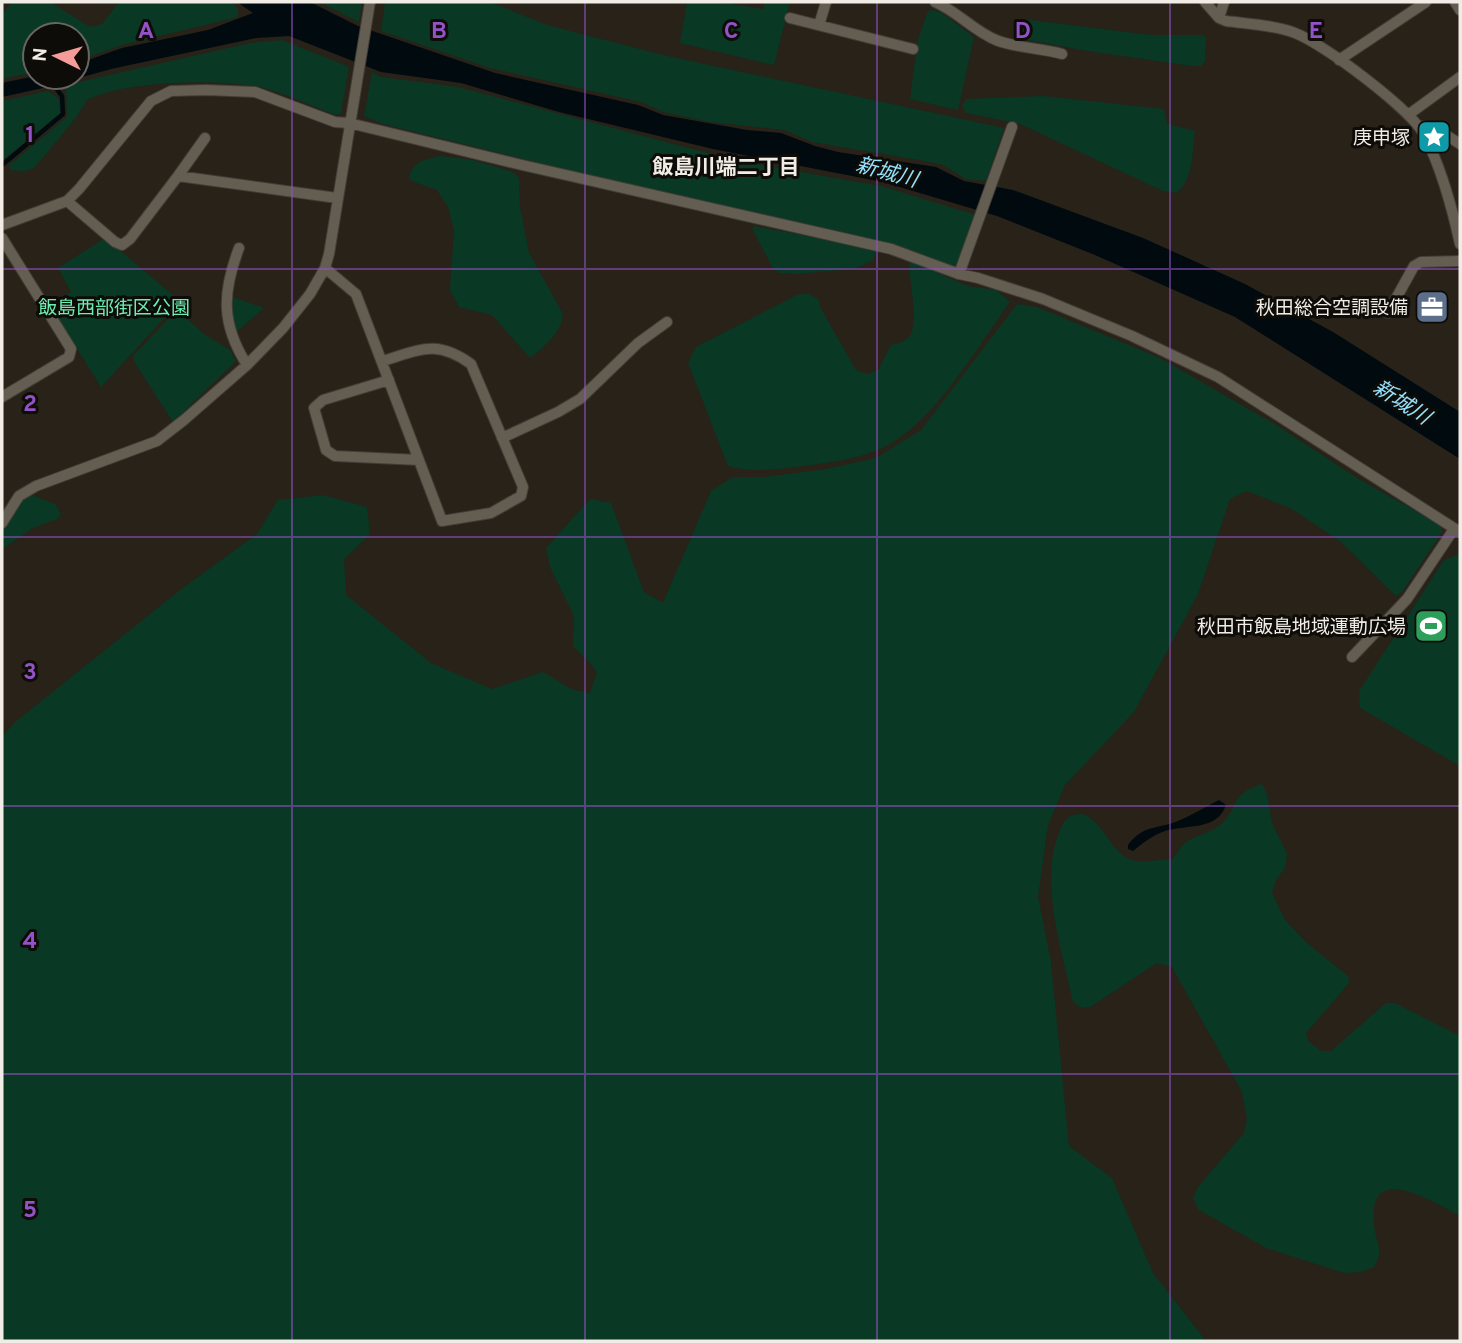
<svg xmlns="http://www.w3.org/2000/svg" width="1462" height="1343" font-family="Overpass,'Noto Sans JP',sans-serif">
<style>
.green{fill:#093825}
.water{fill:#010a0f}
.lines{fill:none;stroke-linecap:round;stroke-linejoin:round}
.stream{stroke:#010a0f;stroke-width:4.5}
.minor-casing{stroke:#423d36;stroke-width:12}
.minor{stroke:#635d52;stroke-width:10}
.grid{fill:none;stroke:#9353c7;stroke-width:2;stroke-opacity:0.55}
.labels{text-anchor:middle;stroke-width:6;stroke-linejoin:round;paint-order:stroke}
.poi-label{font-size:19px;fill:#f1ede6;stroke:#0e0c08;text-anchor:end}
.park-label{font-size:19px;fill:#6cedb2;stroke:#0e0c08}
.neighbourhood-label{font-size:21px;font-weight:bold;fill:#f1ede6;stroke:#0e0c08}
.water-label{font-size:21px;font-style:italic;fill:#94e2fd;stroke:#0e0c08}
.grid-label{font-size:23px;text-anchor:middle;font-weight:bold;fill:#9353c7;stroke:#0e0c08;stroke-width:6;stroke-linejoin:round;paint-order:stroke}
</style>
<rect width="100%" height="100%" fill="#282218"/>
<path class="green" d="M 12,2 L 50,2 L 90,27 L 102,24 L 119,2 L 231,2 L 238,8 L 238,17 L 122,45 L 77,61 L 77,35 L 35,35 L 35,72 L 2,79 L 2,14 Z
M 319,2 L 362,2 L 359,22 Z
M 385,2 L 490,2 L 547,25 L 667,56 L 1004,128 L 986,181 L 966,179 L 943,165 L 925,161 L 812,142 L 785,130 L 710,122 L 663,112 L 641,102 L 490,68 L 381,31 Z
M 687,2 L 719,2 L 763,9 L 765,2 L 790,2 L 774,65 L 680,43 Z
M 934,10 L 942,13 L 974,37 L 958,110 L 910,99 L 918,39 L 928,11 Z
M 1023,19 L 1151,35 L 1204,35 L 1206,38 L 1205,61 L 1201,66 L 1192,66 L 1088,51 L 1022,39 Z
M 282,40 L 349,67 L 341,113 L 336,115 C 311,106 285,93 259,87 C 220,78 121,81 87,100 L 75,119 L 34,168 L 25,171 L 10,170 L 9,165 L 67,117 L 66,87 L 70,84 L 250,43 Z
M 372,72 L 381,77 L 458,87 L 738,161 L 881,186 L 976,215 L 956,268 L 890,243 L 576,172 L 383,124 L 364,116 Z
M 48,91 L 59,99 L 60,114 L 2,161 L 2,101 Z
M 1043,96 L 1164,109 L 1167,124 L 1195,131 C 1192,151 1194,180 1176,193 L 1163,191 L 1020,124 L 966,113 L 962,105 L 966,99 Z
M 441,156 L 473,160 L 513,172 L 519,178 L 520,207 L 529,253 L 563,314 C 561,334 545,346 530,358 L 492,315 L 459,307 L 450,290 L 454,230 L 448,207 L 437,190 L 411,181 L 409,178 C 413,160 425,160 441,156 Z
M 754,226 L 834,241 L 876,251 L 873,260 L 854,269 L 796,274 L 780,273 L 773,269 L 752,228 Z
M 105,238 L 180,301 L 101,387 L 49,304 L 71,292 L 58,268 Z
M 909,263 L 914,263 L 968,286 L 996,290 L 1010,302 C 977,347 932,427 880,449 C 857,459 827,463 802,466 C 778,469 751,473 728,466 L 688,363 L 696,347 L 797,295 L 808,293 L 819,300 L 820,307 L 856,370 L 867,374 L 878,370 L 891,345 C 896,344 903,342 907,339 C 921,329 909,280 909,263 Z
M 230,296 L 264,308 L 234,334 Z
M 1017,304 L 1037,307 L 1160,358 L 1273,423 L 1357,478 L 1442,526 L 1442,532 L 1402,592 L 1396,596 L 1341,542 L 1292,509 L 1247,491 L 1230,499 L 1198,594 L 1134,712 L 1065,785 L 1048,825 L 1038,897 L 1051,962 L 1069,1146 L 1112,1178 L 1153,1273 L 1206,1341 L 2,1341 L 2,737 L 15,722 L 180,590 L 257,534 L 278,500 L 323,495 L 367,507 L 370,534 L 344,559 L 346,595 L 431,663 L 492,689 L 543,672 L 573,690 L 590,693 L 597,672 L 588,661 L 573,647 L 574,616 L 550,567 L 546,548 L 590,499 L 611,503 L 644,592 L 663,603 L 711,491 L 733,477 L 765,477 L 826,469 L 876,458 L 921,430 Z
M 177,314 L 185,317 L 204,334 L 230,350 L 236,361 L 173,422 L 133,360 L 134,355 L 171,316 Z
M 34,496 L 55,504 L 61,514 L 57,519 L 33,528 L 2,549 L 2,528 L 23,497 Z
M 1460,554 L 1460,766 L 1360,708 L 1359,691 L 1444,560 Z
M 1262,784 L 1267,794 L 1272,823 L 1287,854 L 1285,868 L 1276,880 L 1272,893 L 1285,920 L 1308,944 L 1348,976 L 1349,983 L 1306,1033 L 1308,1041 L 1321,1051 L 1331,1051 L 1386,1003 L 1395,1003 L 1460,1036 L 1460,1216 C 1427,1198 1363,1159 1375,1231 C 1378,1248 1383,1250 1374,1267 L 1360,1272 L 1344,1273 L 1266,1248 L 1199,1210 L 1193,1198 L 1198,1187 L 1244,1133 L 1247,1119 L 1242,1092 L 1172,967 L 1157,963 L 1090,1007 L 1082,1008 L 1073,1002 C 1062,949 1036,875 1063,824 C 1067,816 1076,812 1085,815 C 1106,825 1112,856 1135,861 C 1147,863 1161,859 1173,859 C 1177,853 1181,846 1186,842 C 1197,835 1211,833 1221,824 C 1241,806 1228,795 1262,784 Z"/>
<path class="water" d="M 237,2 L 310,2 L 358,26 L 495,73 L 638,105 L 663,115 L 747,130 L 781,133 L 815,146 L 838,152 L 936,167 L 964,181 L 1013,190 L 1143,238 L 1245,284 L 1333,332 L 1460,412 L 1460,459 L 1235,317 L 1095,255 L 997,216 L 883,182 L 713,149 L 559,112 L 461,83 L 381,72 L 289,36 L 256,38 L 111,69 L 43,88 L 2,97 L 2,83 L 35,76 L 77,77 L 77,64 L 122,48 L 208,30 L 253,13 Z
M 1219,800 L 1226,805 C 1217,831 1188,824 1165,831 C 1151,836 1143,843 1133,851 L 1128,849 L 1128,845 C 1144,824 1156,830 1178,821 C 1192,815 1205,807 1219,800 Z"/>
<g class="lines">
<path class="stream" d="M 2,165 L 63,114 L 62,96 L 52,83"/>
<defs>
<path id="minor" d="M 935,2 C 958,12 974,31 996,40 C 1015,48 1042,48 1062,54
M 1205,2 L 1219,18 L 1226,21 C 1248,24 1274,25 1295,33 C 1324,44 1412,110 1425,136 C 1442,170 1452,207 1460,244
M 1455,2 L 1460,10
M 790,18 L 913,49
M 1219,18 L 1224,2
M 819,25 L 826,2
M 1339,60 L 1426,2
M 1408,115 L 1460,77
M 1418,126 L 1435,128 L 1460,144
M 178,176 L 205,138
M 67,201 L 115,242 L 122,245 L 130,239 L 178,176 L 337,198
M 2,225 L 67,201 L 79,189 L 151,101 L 171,91 L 206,90 L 255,92 L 335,122 L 349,123 L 522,165 L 891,249 L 959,274 L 978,278 L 1043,299 L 1132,336 L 1218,377 L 1460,532
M 2,238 L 71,349 L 69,357 L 2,397
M 239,248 C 222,293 221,324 247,365
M 325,268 L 356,294 L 442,521 L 491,513 L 521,496 L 523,487 L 471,364 C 436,339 420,350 382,361
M 959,274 L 1012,127
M 1388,313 L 1414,266 L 1421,262 L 1460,261
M 389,380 L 323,400 L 314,408 L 326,450 L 335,456 L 419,460
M 502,438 L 558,412 L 580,399 L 638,343 L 667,322
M 2,523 L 19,496 L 36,486 L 157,441 L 184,420 L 247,365 L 283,328 L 310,294 L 325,268 L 329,254 L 370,2
M 1352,657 L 1407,599 L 1454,529"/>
</defs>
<use href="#minor" class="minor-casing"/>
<use href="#minor" class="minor"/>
</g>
<path class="grid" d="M 292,2 L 292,1341M 585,2 L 585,1341M 877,2 L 877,1341M 1170,2 L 1170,1341M 2,269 L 1460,269M 2,537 L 1460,537M 2,806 L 1460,806M 2,1074 L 1460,1074"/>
<defs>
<symbol id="sight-square" viewBox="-11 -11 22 22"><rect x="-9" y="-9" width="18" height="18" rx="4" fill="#0f9aa8" stroke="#0e0c08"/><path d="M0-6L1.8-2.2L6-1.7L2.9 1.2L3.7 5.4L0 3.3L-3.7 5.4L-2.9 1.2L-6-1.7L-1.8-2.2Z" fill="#fff"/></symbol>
<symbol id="office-square" viewBox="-11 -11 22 22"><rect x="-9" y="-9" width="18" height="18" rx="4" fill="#5c6f8a" stroke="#0e0c08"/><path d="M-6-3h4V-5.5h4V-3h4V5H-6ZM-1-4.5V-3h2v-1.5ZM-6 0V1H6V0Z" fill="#fff"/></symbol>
<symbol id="stadium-square" viewBox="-11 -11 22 22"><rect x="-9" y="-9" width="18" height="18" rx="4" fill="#2e9e5b" stroke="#0e0c08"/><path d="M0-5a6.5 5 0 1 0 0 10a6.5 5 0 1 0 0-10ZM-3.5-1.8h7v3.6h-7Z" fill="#fff"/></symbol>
</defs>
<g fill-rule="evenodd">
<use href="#sight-square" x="1415" y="118" width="38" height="38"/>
<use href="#office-square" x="1413" y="288" width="38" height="38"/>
<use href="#stadium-square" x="1412" y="607" width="38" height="38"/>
</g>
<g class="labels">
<g class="poi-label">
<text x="1410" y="144">庚申塚</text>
<text x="1408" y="314">秋田総合空調設備</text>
<text x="1406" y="633">秋田市飯島地域運動広場</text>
</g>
<g class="park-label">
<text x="114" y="314">飯島西部街区公園</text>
</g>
<g class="neighbourhood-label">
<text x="726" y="174">飯島川端二丁目</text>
</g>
<g class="water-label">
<text transform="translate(887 172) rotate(15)" y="7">新城川</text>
<text transform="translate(1402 402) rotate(33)" y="7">新城川</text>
</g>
</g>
<g class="grid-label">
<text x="146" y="38">A</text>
<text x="439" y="38">B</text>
<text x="731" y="38">C</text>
<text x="1023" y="38">D</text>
<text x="1316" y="38">E</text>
<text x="30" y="142">1</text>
<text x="30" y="411">2</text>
<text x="30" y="679">3</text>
<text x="30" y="948">4</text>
<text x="30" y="1217">5</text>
</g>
<rect width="1462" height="1343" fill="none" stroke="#f1ede6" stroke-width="7"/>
<g transform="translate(56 56) rotate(275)"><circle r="33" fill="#0e0c08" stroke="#696661" stroke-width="2"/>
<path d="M0-5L12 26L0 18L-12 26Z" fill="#f59b98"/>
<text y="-10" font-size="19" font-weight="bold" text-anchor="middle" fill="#f1ede6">N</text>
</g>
</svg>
